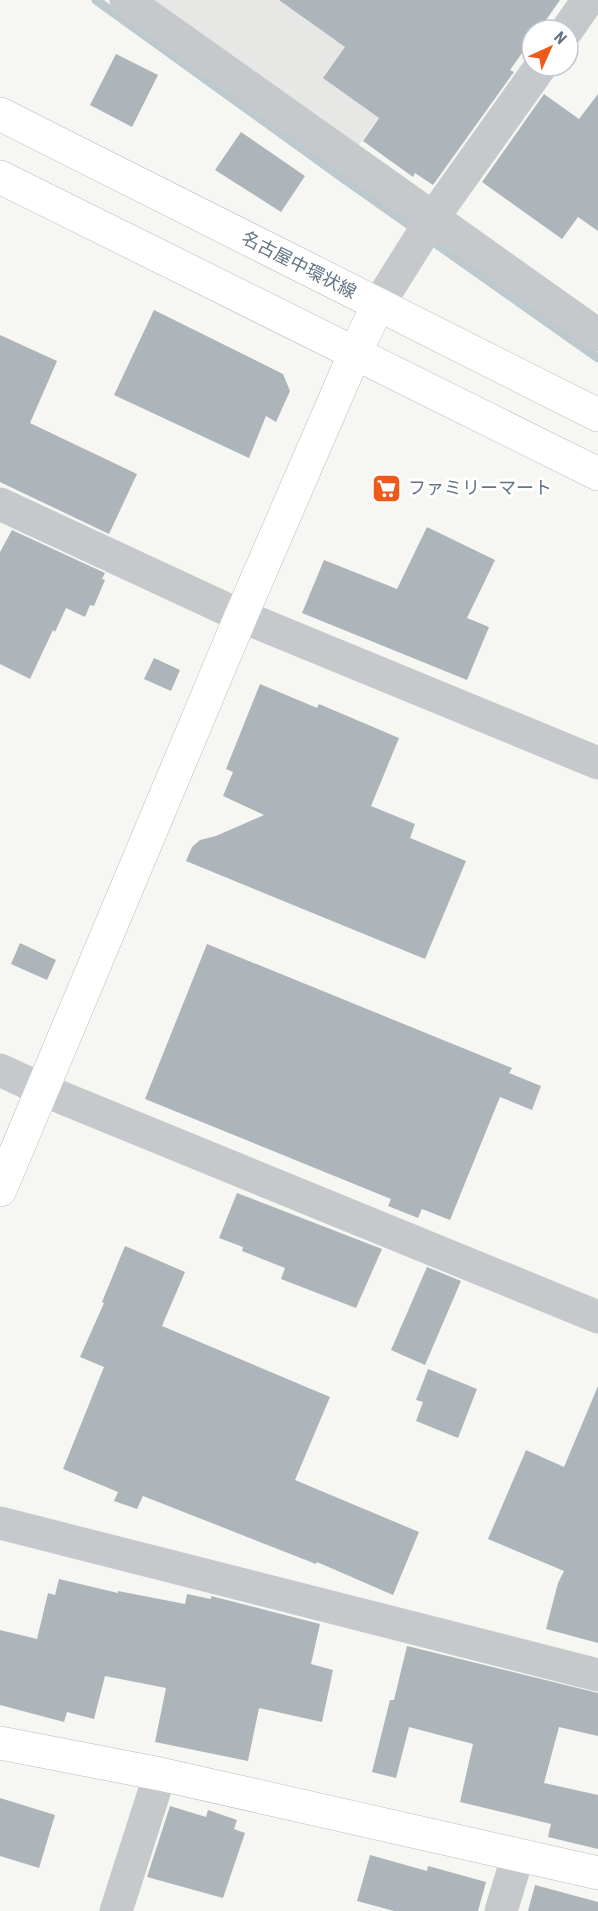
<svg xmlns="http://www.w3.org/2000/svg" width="598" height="1911" font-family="'Roboto Condensed','Noto Sans JP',sans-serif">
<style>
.built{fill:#e7e8e6}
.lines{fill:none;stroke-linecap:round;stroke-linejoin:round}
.stream{stroke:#bec9ce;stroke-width:9}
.building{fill:#adb5bb}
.secondary-casing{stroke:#b7bcc1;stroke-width:34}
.primary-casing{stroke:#b8bcc0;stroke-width:34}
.street{stroke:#c5c9cc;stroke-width:33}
.secondary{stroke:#fff;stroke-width:33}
.primary{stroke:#fff;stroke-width:33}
.labels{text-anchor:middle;stroke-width:6;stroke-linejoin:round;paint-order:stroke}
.street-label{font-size:18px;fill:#637485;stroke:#fff}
.poi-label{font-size:18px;fill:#637485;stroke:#fff;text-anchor:start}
</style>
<rect width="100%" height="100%" fill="#f6f6f2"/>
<path class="built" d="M 155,0 L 461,0 L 354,152 Z"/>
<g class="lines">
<path class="stream" d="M 96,0 L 347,181 L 598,358"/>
</g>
<path class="building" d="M 279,0 L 560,0 L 539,30 L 532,30 L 532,39 L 510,70 L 514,72 L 433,185 L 415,173 L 413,177 L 363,141 L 379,118 L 323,78 L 345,47 Z
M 116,54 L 158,75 L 132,127 L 90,105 Z
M 544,94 L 579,119 L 598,94 L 598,231 L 578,217 L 562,239 L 482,182 Z
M 241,132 L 305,176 L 281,212 L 215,170 Z
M 154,310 L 283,374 L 290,391 L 276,422 L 266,416 L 249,458 L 114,395 Z
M 0,335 L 57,361 L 30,423 L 137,474 L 109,534 L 0,482 Z
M 427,527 L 495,560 L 467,618 L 489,627 L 467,680 L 302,613 L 324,560 L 397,589 Z
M 12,530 L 105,573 L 102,579 L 105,580 L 94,606 L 90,605 L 85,617 L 66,608 L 55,632 L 53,630 L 30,679 L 0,664 L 0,552 Z
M 154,658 L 180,670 L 171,691 L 144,679 Z
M 260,684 L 317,708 L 319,704 L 399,738 L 371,806 L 415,824 L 410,838 L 466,861 L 425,959 L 186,861 L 192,847 L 200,840 L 216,836 L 264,815 L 223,796 L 233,772 L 226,769 Z
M 20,943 L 56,960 L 47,980 L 11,964 Z
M 207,944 L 512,1068 L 509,1073 L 541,1086 L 532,1110 L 500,1097 L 450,1220 L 422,1209 L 418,1218 L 388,1206 L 391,1199 L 145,1099 Z
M 237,1193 L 382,1249 L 356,1308 L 281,1279 L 285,1268 L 242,1251 L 243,1247 L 219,1238 Z
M 125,1246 L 185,1272 L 162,1326 L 330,1397 L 295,1480 L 419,1532 L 393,1595 L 317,1562 L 316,1564 L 143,1496 L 137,1509 L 114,1501 L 118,1492 L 63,1469 L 104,1367 L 80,1357 L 104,1303 L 102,1302 Z
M 427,1267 L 461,1281 L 425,1365 L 391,1350 Z
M 428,1369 L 477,1389 L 458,1438 L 416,1421 L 423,1402 L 416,1400 Z
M 598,1386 L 598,1643 L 546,1629 L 558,1583 L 564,1571 L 488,1539 L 526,1450 L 564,1467 Z
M 59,1579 L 118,1593 L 118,1591 L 185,1604 L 187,1594 L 211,1599 L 211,1596 L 320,1624 L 311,1664 L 333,1670 L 322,1722 L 259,1708 L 248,1761 L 155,1742 L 166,1688 L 105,1676 L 94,1719 L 67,1712 L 64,1722 L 0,1705 L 0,1630 L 37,1639 L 48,1593 L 55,1595 Z
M 407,1646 L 598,1693 L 598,1736 L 559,1727 L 544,1783 L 598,1795 L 598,1849 L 548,1837 L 551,1824 L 460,1802 L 473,1744 L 409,1727 L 396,1778 L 372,1772 L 390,1700 L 394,1700 Z
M 0,1798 L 55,1815 L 39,1868 L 0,1856 Z
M 170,1806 L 206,1817 L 208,1810 L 237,1820 L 234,1829 L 245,1833 L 223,1898 L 147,1877 Z
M 370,1855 L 427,1871 L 428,1866 L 486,1882 L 478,1911 L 394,1911 L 357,1901 Z
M 535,1885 L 598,1902 L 598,1911 L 528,1911 Z"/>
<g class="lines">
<defs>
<path id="secondary" d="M 0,1190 L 241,616 L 355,353 L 378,305
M 0,1743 L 160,1774 L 598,1873"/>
<path id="primary" d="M 0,114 L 598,415
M 0,177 L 598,474"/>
</defs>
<use href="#secondary" class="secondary-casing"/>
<use href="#primary" class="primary-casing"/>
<path class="street" d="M 126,0 L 598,335
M 567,30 L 588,0
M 378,305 L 432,219 L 541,66
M 0,504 L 241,616 L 598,763
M 0,1070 L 43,1090 L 598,1317
M 0,1523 L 598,1675
M 116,1911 L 160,1774
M 501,1911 L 518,1855"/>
<use href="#secondary" class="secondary"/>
<use href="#primary" class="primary"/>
</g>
<defs>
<symbol id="supermarket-square" viewBox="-11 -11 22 22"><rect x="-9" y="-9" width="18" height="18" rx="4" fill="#ed5a1c" stroke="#fff"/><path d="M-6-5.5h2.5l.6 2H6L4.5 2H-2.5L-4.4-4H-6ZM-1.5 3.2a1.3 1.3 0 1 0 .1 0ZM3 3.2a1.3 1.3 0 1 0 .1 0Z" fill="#fff"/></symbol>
</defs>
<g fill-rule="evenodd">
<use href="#supermarket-square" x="370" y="472" width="33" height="33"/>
</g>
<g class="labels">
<g class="street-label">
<text transform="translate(299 265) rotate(27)" y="6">名古屋中環状線</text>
</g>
<g class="poi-label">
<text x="408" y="494">ファミリーマート</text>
</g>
</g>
<g transform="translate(550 48) rotate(45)"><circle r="28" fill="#ffffff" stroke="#c1c7ce" stroke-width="1.5"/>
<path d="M0-4.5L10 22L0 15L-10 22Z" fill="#ed5a1c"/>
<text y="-9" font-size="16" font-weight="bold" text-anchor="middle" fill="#637485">N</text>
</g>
</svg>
